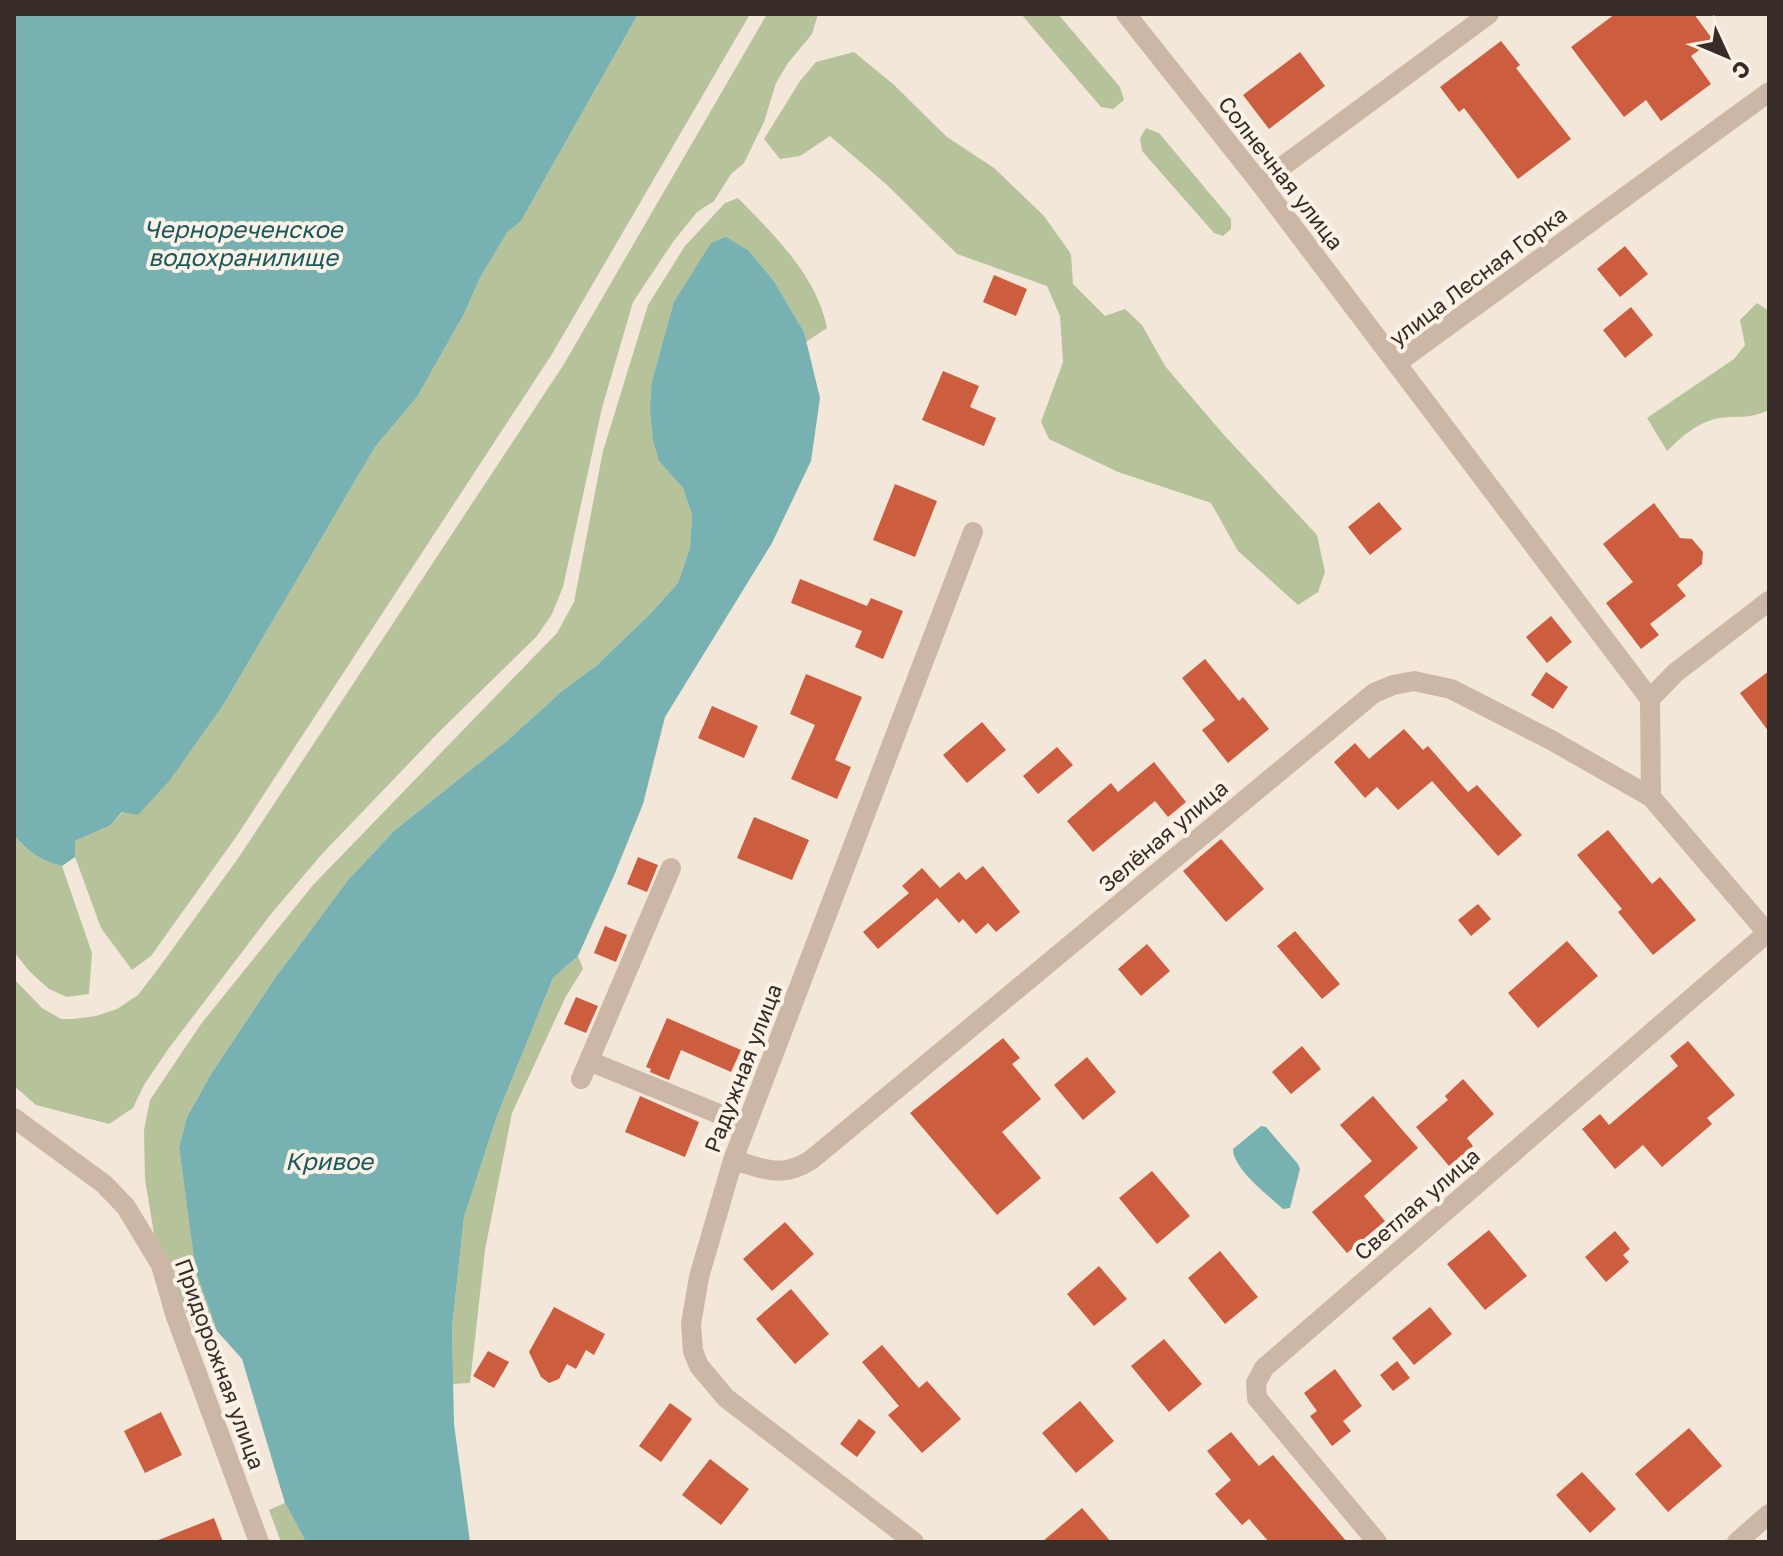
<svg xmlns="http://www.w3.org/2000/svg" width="1783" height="1556" font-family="'Golos Text',sans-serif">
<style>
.green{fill:#b6c39a}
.water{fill:#78b1b2}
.building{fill:#cc5d3f}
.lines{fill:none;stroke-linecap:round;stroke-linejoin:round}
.minor{stroke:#ccb6a6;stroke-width:20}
.labels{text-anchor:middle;stroke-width:8;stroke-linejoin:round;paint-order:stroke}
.street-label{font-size:22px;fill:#372c27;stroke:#faf1e7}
.water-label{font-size:24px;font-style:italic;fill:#1a595b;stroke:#faf1e7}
</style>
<rect width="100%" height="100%" fill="#f3e7da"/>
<path class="green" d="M 638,14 L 750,14 L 552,354 L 236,837 L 151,956 L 132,970 L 101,928 L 75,857 L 75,841 L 111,825 L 225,702 L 375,447 L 417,397 L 464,314 L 480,278 L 507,231 L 521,221 Z
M 767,14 L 818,14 L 812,34 L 788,63 L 776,83 L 764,122 L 744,163 L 731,174 L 714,201 L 697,212 L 673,242 L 633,302 L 602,408 L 563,587 L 552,614 L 537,636 L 439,732 L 322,854 L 271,914 L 169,1048 L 144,1085 L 133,1108 L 109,1124 L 36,1105 L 14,1086 L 14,979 L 42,1008 L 61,1019 L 73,1019 L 96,1016 L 117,1009 L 138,995 L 158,969 L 239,857 L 564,364 Z
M 1021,14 L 1058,14 L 1120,87 L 1124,100 L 1113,109 L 1101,107 Z
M 854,52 L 893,84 L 947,137 L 994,168 L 1044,216 L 1071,254 L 1073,284 L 1105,316 L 1125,309 L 1142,325 L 1165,366 L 1224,435 L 1317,535 L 1325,572 L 1318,592 L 1298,605 L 1238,551 L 1211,503 L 1118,472 L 1049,439 L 1041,422 L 1063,362 L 1060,316 L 1047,286 L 957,254 L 886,184 L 830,136 L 800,156 L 780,159 L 764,139 L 800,81 L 816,62 Z
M 1146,128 L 1159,133 L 1231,219 L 1231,229 L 1223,236 L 1214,233 L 1142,151 L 1140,138 Z
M 738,198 C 774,235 817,276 827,328 L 806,342 L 804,332 L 774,281 L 749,251 L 662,350 L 652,382 L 659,461 L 683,488 L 692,515 L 690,548 L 678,583 L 651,613 L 596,666 L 562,691 L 507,741 L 395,830 L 348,880 L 275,978 L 211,1074 L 187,1117 L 179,1147 L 192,1239 L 196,1272 L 217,1331 L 197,1334 L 173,1287 L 154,1234 L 145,1179 L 144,1130 L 150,1100 L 201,1024 L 313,885 L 557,633 L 574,602 L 603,451 L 648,305 L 685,246 L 725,203 Z
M 1757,303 L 1769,311 L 1769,410 C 1746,420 1741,415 1720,418 C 1697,422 1683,436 1667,451 L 1647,418 L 1734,359 L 1745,345 L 1740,320 Z
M 14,835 C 28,852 41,861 62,866 L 92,953 L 89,994 L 67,997 L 49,989 L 30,972 L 14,952 Z
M 578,956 L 583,969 L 566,996 L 512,1113 L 485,1250 L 470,1383 L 453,1384 L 452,1328 L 464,1217 L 497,1116 L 553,978 Z
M 285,1503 L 306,1542 L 281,1542 L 269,1510 Z"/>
<path class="water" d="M 14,14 L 638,14 L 521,221 L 507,232 L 480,278 L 464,314 L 417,397 L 375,447 L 225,702 L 170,780 L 138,815 L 122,812 L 111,825 L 75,841 L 75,857 L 62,866 C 41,861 28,852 14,835 Z
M 726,237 L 749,251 L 774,281 L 804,332 L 820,398 L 811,461 L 772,543 L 665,717 L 643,804 L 613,878 L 578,956 L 553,978 L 497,1116 L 464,1217 L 452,1328 L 454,1424 L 470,1542 L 306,1542 L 285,1503 L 242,1359 L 217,1331 L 196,1272 L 179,1147 L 187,1117 L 211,1074 L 275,978 L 348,880 L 395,830 L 507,741 L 562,691 L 596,666 L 651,613 L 678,583 L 690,548 L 692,515 L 683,488 L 659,461 L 653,440 L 650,409 L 652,382 L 674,302 L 711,243 Z
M 1261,1126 L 1266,1127 L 1298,1164 L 1300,1169 L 1290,1208 L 1283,1209 C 1268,1195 1233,1169 1233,1149 Z"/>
<path class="building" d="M 1615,14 L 1694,14 L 1713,40 L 1691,56 L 1711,84 L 1661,121 L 1646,100 L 1624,117 L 1571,47 Z
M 1501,41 L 1520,65 L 1516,68 L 1571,139 L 1518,179 L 1464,108 L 1459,112 L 1440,87 Z
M 1300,52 L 1325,86 L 1269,129 L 1243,95 Z
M 1625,246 L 1648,274 L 1620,297 L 1597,269 Z
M 994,275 L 1027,289 L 1016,316 L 983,302 Z
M 1631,307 L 1653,335 L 1625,358 L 1603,330 Z
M 943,371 L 979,386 L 970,407 L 996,418 L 984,446 L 922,420 Z
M 895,484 L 937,501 L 915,557 L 873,540 Z
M 1379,502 L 1402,529 L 1370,555 L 1348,527 Z
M 1654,503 L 1680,538 L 1692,539 L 1703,552 L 1702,564 L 1677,585 L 1686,596 L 1650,624 L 1659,635 L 1641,649 L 1606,603 L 1633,582 L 1603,544 Z
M 800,579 L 867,606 L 871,598 L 903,611 L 883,659 L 855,647 L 862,631 L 791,603 Z
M 1551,616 L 1572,642 L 1547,663 L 1526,637 Z
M 1205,659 L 1239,701 L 1243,697 L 1269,729 L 1228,763 L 1202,730 L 1215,720 L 1182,678 Z
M 1769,671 L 1769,732 L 1740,693 Z
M 1546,672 L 1568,687 L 1553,709 L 1531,695 Z
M 806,674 L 862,697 L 835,760 L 851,767 L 837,799 L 791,779 L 815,725 L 790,714 Z
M 712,706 L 758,726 L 744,758 L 698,738 Z
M 982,722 L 1006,750 L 967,783 L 943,755 Z
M 1404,729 L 1423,750 L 1428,746 L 1468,792 L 1477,785 L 1522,835 L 1498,856 L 1432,781 L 1398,810 L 1377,787 L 1365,798 L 1334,762 L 1355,743 L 1369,759 Z
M 1057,747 L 1073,765 L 1038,794 L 1023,776 Z
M 1154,762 L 1186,802 L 1168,817 L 1155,801 L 1093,852 L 1067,821 L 1111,783 L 1118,792 Z
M 754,817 L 809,840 L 792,880 L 737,858 Z
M 1608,830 L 1652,884 L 1660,877 L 1696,920 L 1653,955 L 1618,912 L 1622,909 L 1577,855 Z
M 1221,839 L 1264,889 L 1226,922 L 1183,871 Z
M 638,857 L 658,865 L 647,892 L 627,884 Z
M 983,866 L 1020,912 L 996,932 L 988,923 L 976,934 L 963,919 L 959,923 L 937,898 L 878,949 L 863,932 L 909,893 L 902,886 L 922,868 L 940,888 L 959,872 L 966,880 Z
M 1478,904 L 1491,919 L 1471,936 L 1458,920 Z
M 605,926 L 627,935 L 616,962 L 594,953 Z
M 1295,931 L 1340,984 L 1322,999 L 1277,946 Z
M 1567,941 L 1598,976 L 1538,1028 L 1508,993 Z
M 1147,944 L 1170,971 L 1141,996 L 1118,969 Z
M 576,997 L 598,1006 L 586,1033 L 564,1024 Z
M 667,1018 L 741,1050 L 731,1072 L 681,1050 L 669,1080 L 650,1072 L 651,1069 L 646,1067 Z
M 1003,1038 L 1020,1058 L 1012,1064 L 1041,1099 L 1002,1132 L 1041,1178 L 997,1215 L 910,1113 Z
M 1688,1041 L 1735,1095 L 1707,1118 L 1712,1124 L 1662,1167 L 1643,1145 L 1615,1169 L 1582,1129 L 1600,1114 L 1609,1125 L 1678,1066 L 1670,1056 Z
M 1302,1046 L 1321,1069 L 1291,1094 L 1272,1072 Z
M 1087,1057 L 1116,1092 L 1083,1120 L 1054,1085 Z
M 1463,1079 L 1494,1114 L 1467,1138 L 1473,1146 L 1449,1166 L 1416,1127 L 1448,1100 L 1445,1096 Z
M 640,1096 L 699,1122 L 685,1157 L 625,1132 Z
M 1373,1096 L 1418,1148 L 1364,1196 L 1385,1221 L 1347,1253 L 1312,1212 L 1372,1161 L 1340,1125 Z
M 1152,1171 L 1190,1216 L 1157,1244 L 1119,1198 Z
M 785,1222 L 814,1254 L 772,1291 L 743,1259 Z
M 1489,1230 L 1527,1276 L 1485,1310 L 1447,1264 Z
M 1615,1231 L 1630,1249 L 1623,1255 L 1629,1262 L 1606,1282 L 1585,1257 Z
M 1220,1251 L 1258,1297 L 1225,1324 L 1188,1278 Z
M 1099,1266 L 1127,1299 L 1094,1326 L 1067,1294 Z
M 791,1289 L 829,1334 L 795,1364 L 756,1319 Z
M 554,1307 L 605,1334 L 594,1355 L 586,1350 L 576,1369 L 567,1364 L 559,1379 L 549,1383 L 541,1377 L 529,1352 Z
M 1430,1307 L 1452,1334 L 1414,1365 L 1392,1338 Z
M 1164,1339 L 1202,1384 L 1169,1412 L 1131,1366 Z
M 882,1345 L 919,1388 L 927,1381 L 961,1419 L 922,1453 L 888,1415 L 899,1406 L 862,1362 Z
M 488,1351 L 509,1362 L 494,1388 L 473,1376 Z
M 1397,1361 L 1410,1378 L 1393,1391 L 1380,1375 Z
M 1335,1369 L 1362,1406 L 1343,1421 L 1351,1431 L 1332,1446 L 1310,1416 L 1317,1411 L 1304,1393 Z
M 1080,1401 L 1114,1441 L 1076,1473 L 1042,1433 Z
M 670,1403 L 692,1419 L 661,1462 L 639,1446 Z
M 161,1412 L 182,1455 L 145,1473 L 124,1431 Z
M 859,1419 L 876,1432 L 857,1457 L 840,1444 Z
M 1689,1428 L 1722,1466 L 1668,1512 L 1635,1474 Z
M 1231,1432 L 1259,1466 L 1273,1455 L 1347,1542 L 1269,1542 L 1249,1519 L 1242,1525 L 1215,1494 L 1231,1480 L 1207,1451 Z
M 710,1459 L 749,1489 L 721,1525 L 682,1495 Z
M 1582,1472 L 1616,1509 L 1590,1533 L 1556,1495 Z
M 1082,1508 L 1111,1542 L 1042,1542 Z
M 214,1518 L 223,1542 L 157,1542 L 156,1541 Z"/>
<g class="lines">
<path class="minor" d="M 1126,14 L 1260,183 L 1650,699
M 1260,183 L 1489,14
M 1397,363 L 1769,92
M 1651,797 L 1650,699 L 1675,673 L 1769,601
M 589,1061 L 746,1125
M 581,1079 L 671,868
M 14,1118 L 104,1184 L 126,1207 L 161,1265 L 175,1314 L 259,1542
M 733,1160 C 765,1169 781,1179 811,1160 L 1374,693 L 1393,685 L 1414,681 L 1451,689 L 1551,740 L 1651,797 L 1769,935
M 914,1542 L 726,1398 L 699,1366 L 693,1351 L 691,1324 L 699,1277 L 733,1160 L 973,532
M 1377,1542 L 1257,1398 L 1256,1383 L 1264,1368 L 1767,933
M 1737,1542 L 1769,1514"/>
</g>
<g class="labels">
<g class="street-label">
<text transform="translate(1281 173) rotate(52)" y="8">Солнечная улица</text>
<text transform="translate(1478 276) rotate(-37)" y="8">улица Лесная Горка</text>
<text transform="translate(1163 836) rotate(-40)" y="8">Зелёная улица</text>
<text transform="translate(743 1068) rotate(-69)" y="8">Радужная улица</text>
<text transform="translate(1417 1204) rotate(-41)" y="8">Светлая улица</text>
<text transform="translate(220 1364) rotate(70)" y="8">Придорожная улица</text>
</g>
<g class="water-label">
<text x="243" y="238">Чернореченское<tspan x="243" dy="28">водохранилище</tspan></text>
<text x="329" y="1170">Кривое</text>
</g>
</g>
<rect width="1783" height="1556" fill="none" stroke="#372c27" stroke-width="32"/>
<g transform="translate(1727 56) rotate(134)" stroke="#faf1e7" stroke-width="6" paint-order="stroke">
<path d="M0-6L14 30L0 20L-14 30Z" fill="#372c27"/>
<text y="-12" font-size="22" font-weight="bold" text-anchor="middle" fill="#372c27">С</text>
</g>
</svg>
